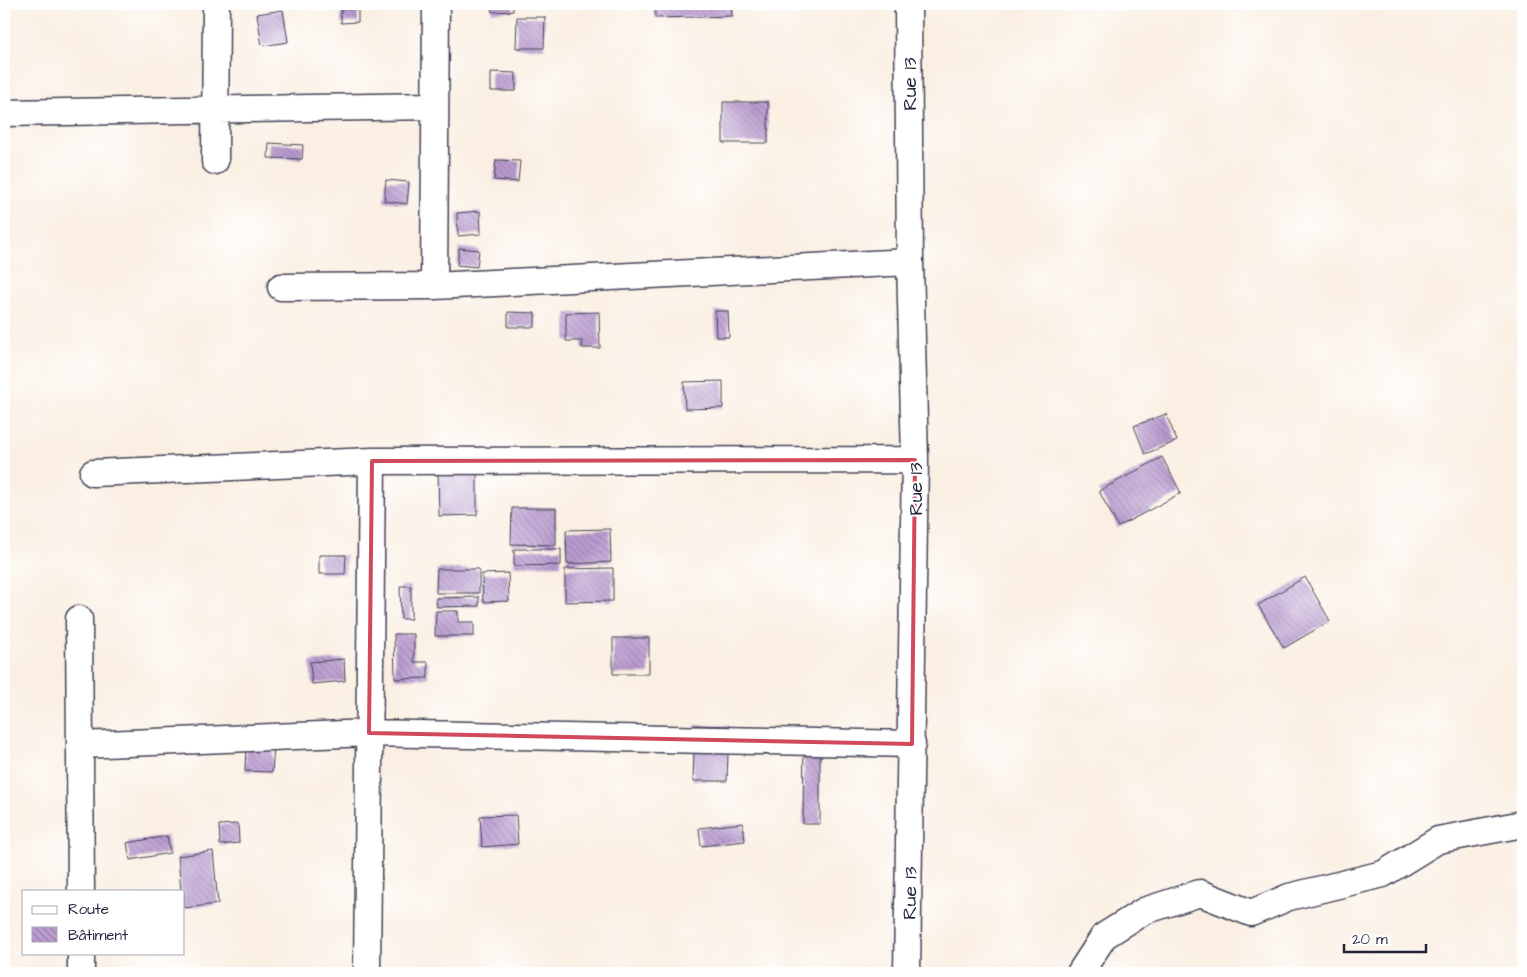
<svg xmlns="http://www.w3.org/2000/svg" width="1527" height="977" font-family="'Architects Daughter',sans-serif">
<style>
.building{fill:url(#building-back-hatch)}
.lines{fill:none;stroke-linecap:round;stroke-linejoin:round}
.minor-casing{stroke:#424154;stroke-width:29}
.minor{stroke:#fff;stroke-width:26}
.marked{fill:none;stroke:#d1495b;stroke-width:4;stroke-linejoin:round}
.labels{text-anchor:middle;stroke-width:4;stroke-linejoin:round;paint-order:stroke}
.street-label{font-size:19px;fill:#22223b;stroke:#fff}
</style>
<defs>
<pattern id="building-back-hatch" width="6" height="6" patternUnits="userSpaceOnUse" patternTransform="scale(1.25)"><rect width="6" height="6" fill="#ba9bd0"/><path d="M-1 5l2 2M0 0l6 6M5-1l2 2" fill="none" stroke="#977eaa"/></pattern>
</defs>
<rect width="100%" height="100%" fill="#fff"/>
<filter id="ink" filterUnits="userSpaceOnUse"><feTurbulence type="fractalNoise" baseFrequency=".02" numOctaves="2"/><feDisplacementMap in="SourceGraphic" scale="10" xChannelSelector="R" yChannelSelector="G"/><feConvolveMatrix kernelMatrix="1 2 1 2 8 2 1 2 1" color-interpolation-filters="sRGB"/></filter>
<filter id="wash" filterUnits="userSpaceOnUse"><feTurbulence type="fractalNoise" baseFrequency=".0096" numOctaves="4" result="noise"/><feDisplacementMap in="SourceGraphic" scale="20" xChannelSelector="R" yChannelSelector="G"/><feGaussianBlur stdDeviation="1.12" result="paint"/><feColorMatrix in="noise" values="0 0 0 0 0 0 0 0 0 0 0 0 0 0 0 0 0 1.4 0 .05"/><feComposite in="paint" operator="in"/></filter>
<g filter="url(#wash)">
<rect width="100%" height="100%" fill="#faefe2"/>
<g id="blocks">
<path class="building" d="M 491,4 L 513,4 L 513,11 L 492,12 Z
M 655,4 L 731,4 L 732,16 L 655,18 Z
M 341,9 L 358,9 L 358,22 L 341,23 Z
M 283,10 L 288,42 L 262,46 L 257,14 Z
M 517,17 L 545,17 L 544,48 L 516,48 Z
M 491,72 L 516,73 L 516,91 L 491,91 Z
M 723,102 L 768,102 L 768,143 L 723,143 Z
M 269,143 L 303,145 L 302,159 L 268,158 Z
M 496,160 L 520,161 L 518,182 L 494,180 Z
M 386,180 L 409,182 L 407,204 L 384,201 Z
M 480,211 L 481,234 L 458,236 L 457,213 Z
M 459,248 L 479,250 L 477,267 L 457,265 Z
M 715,311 L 728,311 L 729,337 L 716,337 Z
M 508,312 L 535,313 L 535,327 L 508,327 Z
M 599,312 L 600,348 L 582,348 L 582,341 L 566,341 L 566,313 Z
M 723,381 L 723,408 L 685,409 L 684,382 Z
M 1166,414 L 1177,441 L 1145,454 L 1134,426 Z
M 1162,457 L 1181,493 L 1118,527 L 1099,491 Z
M 438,470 L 477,470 L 477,515 L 439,516 Z
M 512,508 L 556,508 L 556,545 L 511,544 Z
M 610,529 L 611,562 L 567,564 L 566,530 Z
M 514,549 L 561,549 L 561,565 L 514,566 Z
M 319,555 L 346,555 L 345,574 L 319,574 Z
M 613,568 L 613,601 L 565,602 L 565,569 Z
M 437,569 L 479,569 L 479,593 L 436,593 Z
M 508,573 L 509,601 L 483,602 L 482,574 Z
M 1305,577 L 1330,621 L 1284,648 L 1258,605 Z
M 400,586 L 411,586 L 411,619 L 401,619 Z
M 479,597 L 479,606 L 437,607 L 436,598 Z
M 436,611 L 458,611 L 458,622 L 474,622 L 474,636 L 435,636 Z
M 394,634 L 414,634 L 414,662 L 428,662 L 428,678 L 395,679 Z
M 613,638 L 649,638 L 649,674 L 613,674 Z
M 344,659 L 345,681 L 312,684 L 310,662 Z
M 695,725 L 729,726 L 727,781 L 693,781 Z
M 804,733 L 820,733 L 820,824 L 803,824 Z
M 246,746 L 274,747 L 272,772 L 245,771 Z
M 516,815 L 518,844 L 482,847 L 480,816 Z
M 743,823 L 745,841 L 701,846 L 699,828 Z
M 238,824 L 239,843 L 220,845 L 219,825 Z
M 167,836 L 170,853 L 130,860 L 127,843 Z
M 213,851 L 218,904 L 184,908 L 184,891 L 181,891 L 178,856 Z"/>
</g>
</g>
<g filter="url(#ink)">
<use href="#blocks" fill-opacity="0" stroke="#424154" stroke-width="1"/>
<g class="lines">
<defs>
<path id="minor" d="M 4,113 L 435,106
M 215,161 L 216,4
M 434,286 L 436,4
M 281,287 L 434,286 L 910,262
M 93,473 L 372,461 L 915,460
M 79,619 L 81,891
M 80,745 L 369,733 L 912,744
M 81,953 L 81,973
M 367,973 L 372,461
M 907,973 L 915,460 L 910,262 L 908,4
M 1080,973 L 1104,936 L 1144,911 L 1200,893 L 1251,913 L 1289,897 L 1383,874 L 1438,840 L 1523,824"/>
</defs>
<use href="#minor" class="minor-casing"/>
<use href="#minor" class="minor"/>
</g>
</g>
<path class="marked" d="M 915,460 L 912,744 L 369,733 L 372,461 Z"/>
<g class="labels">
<g class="street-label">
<text transform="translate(909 84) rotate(-90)" y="7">Rue 13</text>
<text transform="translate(915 489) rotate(-90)" y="7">Rue 13</text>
<text transform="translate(909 893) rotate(-89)" y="7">Rue 13</text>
</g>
</g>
<rect width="1527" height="977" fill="none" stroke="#fff" stroke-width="20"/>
<rect x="22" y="890" width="162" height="65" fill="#ffffff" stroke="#a7a7b1"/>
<rect x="32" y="906" width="25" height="8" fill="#ffffff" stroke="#a7a7b1"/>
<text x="68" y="914" font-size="15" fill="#22223b">Route</text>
<rect x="32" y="927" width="25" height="15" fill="url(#building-back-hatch)" stroke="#a7a7b1"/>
<text x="68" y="940" font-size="15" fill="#22223b">Bâtiment</text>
<path d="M1344 944v8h82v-8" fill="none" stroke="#22223b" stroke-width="2.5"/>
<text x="1352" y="944" font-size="15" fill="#22223b" stroke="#ffffff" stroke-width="4" paint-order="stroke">20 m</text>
</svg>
